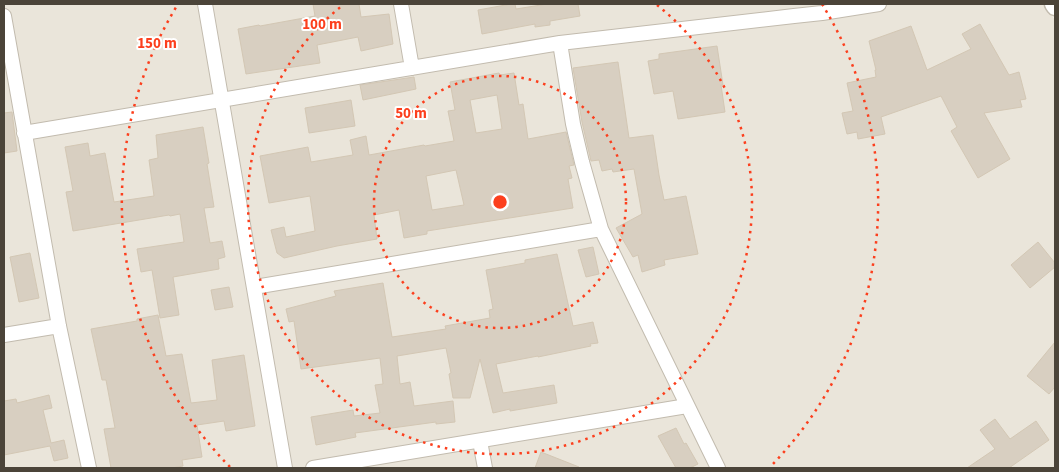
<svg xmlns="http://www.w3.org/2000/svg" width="1059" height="472" font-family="'Source Sans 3',sans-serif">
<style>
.residential{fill:#eae5da}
.building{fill:#d8cfc1;stroke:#d3c7b4;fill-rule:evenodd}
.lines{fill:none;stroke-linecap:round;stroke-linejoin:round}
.minor-casing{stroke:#c2bbae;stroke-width:16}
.tertiary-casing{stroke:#c2bbae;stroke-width:19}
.minor{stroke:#fff;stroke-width:14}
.tertiary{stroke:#fff;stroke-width:16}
.ring{fill:none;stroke:#fc3f1d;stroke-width:2.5;stroke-dasharray:2.5 5}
.centre{fill:#fc3f1d;stroke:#fff;stroke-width:2.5}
.ring-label{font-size:15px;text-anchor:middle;font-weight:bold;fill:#fc3f1d;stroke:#fff;stroke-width:4;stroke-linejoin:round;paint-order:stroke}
</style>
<rect width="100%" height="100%" fill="#f6f3ec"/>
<path class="residential" d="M 4,4 L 1044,4 L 1055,20 L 1055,468 L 4,468 Z"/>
<path class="building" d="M 313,4 L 359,4 L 361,17 L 389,14 L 393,44 L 361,51 L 358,37 L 317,45 L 320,63 L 246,74 L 238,29 L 259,25 L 260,26 L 315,16 Z
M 511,4 L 515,4 L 516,9 L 547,4 L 578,4 L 580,16 L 550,21 L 550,25 L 535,27 L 535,24 L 482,34 L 478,10 Z
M 980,24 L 1009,75 L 1019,72 L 1026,99 L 1020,100 L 1022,107 L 984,113 L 1010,159 L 978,178 L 951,131 L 957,127 L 941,96 L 881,117 L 885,134 L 858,139 L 857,132 L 847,134 L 842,113 L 853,111 L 847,83 L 876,77 L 875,70 L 876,70 L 869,41 L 911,26 L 927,70 L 971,49 L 962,34 Z
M 717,46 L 723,85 L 721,85 L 725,112 L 678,119 L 673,91 L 654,94 L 648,61 L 659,59 L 659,54 Z
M 618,62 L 629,138 L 653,135 L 659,175 L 664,200 L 686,196 L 698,254 L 664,260 L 665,265 L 642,272 L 638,255 L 633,257 L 616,228 L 642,214 L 634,169 L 613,172 L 612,169 L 602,171 L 599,160 L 591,161 L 582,122 L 573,68 Z
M 499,73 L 500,75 L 514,73 L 519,105 L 523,104 L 528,139 L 566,132 L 574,165 L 569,166 L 572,178 L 568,179 L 573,208 L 427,231 L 427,234 L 404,238 L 399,210 L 374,215 L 377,239 L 337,246 L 284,258 L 277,253 L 271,230 L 284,227 L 286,237 L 315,231 L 310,196 L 269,203 L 260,156 L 308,147 L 311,162 L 353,155 L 350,140 L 366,136 L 369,155 L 424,145 L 425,146 L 454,141 L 448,111 L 455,110 L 450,82 ZM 497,95 L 502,129 L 476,133 L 470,100 ZM 456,170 L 464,205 L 432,210 L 426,176 Z
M 414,77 L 416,89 L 363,100 L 360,85 Z
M 351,100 L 355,126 L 309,133 L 305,108 Z
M 12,112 L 17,151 L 4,153 L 4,113 Z
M 203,127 L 209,163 L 207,164 L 214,207 L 204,208 L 210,243 L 222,241 L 225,257 L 218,259 L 219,269 L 173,277 L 179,315 L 160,318 L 152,270 L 141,272 L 137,249 L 184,242 L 180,214 L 170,216 L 169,215 L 73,231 L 66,192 L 73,191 L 65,147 L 88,143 L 90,156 L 105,153 L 114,202 L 154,196 L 149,160 L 158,158 L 156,135 Z
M 1038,242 L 1055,263 L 1055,267 L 1030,288 L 1011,265 Z
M 593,247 L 599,274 L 586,277 L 578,250 Z
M 30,253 L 39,298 L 19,302 L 10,257 Z
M 557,254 L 573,326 L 593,322 L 598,343 L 590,344 L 591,346 L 538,357 L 538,356 L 496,364 L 503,393 L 554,385 L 557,403 L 510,411 L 510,409 L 493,413 L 480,359 L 470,398 L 453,398 L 449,374 L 451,373 L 446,348 L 397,356 L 400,384 L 410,382 L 414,406 L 453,401 L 455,422 L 436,424 L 436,422 L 355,433 L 356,437 L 316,445 L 311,417 L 353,410 L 354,416 L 380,413 L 375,385 L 383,384 L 380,358 L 301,369 L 294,321 L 289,322 L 286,309 L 336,296 L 334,291 L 383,283 L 392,337 L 446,329 L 445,326 L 490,318 L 489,310 L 493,309 L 486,270 L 525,263 L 525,260 Z
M 229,287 L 233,307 L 215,310 L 211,290 Z
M 158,315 L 166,356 L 182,354 L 191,403 L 217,400 L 212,360 L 244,355 L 255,426 L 226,431 L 224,421 L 197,425 L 202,457 L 182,460 L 183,466 L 172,468 L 111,468 L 104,429 L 115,428 L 106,380 L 102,380 L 91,329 L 137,321 L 137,319 Z
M 1055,342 L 1055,387 L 1049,394 L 1027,376 Z
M 49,395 L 52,408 L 43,410 L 51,443 L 64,440 L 68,458 L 54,461 L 50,446 L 4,455 L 4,401 L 16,399 L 17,403 Z
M 995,419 L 1010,439 L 1036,421 L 1049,440 L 1009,468 L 967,468 L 995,449 L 980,430 Z
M 676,428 L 684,444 L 686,443 L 698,464 L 690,468 L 676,468 L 658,436 Z
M 541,452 L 579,467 L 579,468 L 535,468 Z"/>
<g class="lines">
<defs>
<path id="minor" d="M 205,4 L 285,468
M 401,4 L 412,68
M 4,16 L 59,326 L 89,468
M 560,43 L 573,124 L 582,162 L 601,229 L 718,468
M 24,133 L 560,43 L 794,16 L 822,13 L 879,4
M 254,287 L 601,229
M 4,335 L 59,326
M 480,441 L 485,468
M 313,468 L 687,406"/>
<path id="tertiary" d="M 1053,4 L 1055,7"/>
</defs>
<use href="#minor" class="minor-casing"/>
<use href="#tertiary" class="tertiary-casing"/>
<use href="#minor" class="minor"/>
<use href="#tertiary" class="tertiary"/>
</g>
<g class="ring">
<circle cx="500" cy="202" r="126"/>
<path d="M657 5A252 252 0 1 1 343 5"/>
<path d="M230 467A378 378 0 0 1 178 4M822 4A378 378 0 0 1 770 467"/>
</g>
<circle cx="500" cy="202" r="8" class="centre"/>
<g class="ring-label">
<text x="322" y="29">100 m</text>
<text x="157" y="48">150 m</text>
<text x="411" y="118">50 m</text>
</g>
<rect width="1059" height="472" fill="none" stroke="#4b4439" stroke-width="10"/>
</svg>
